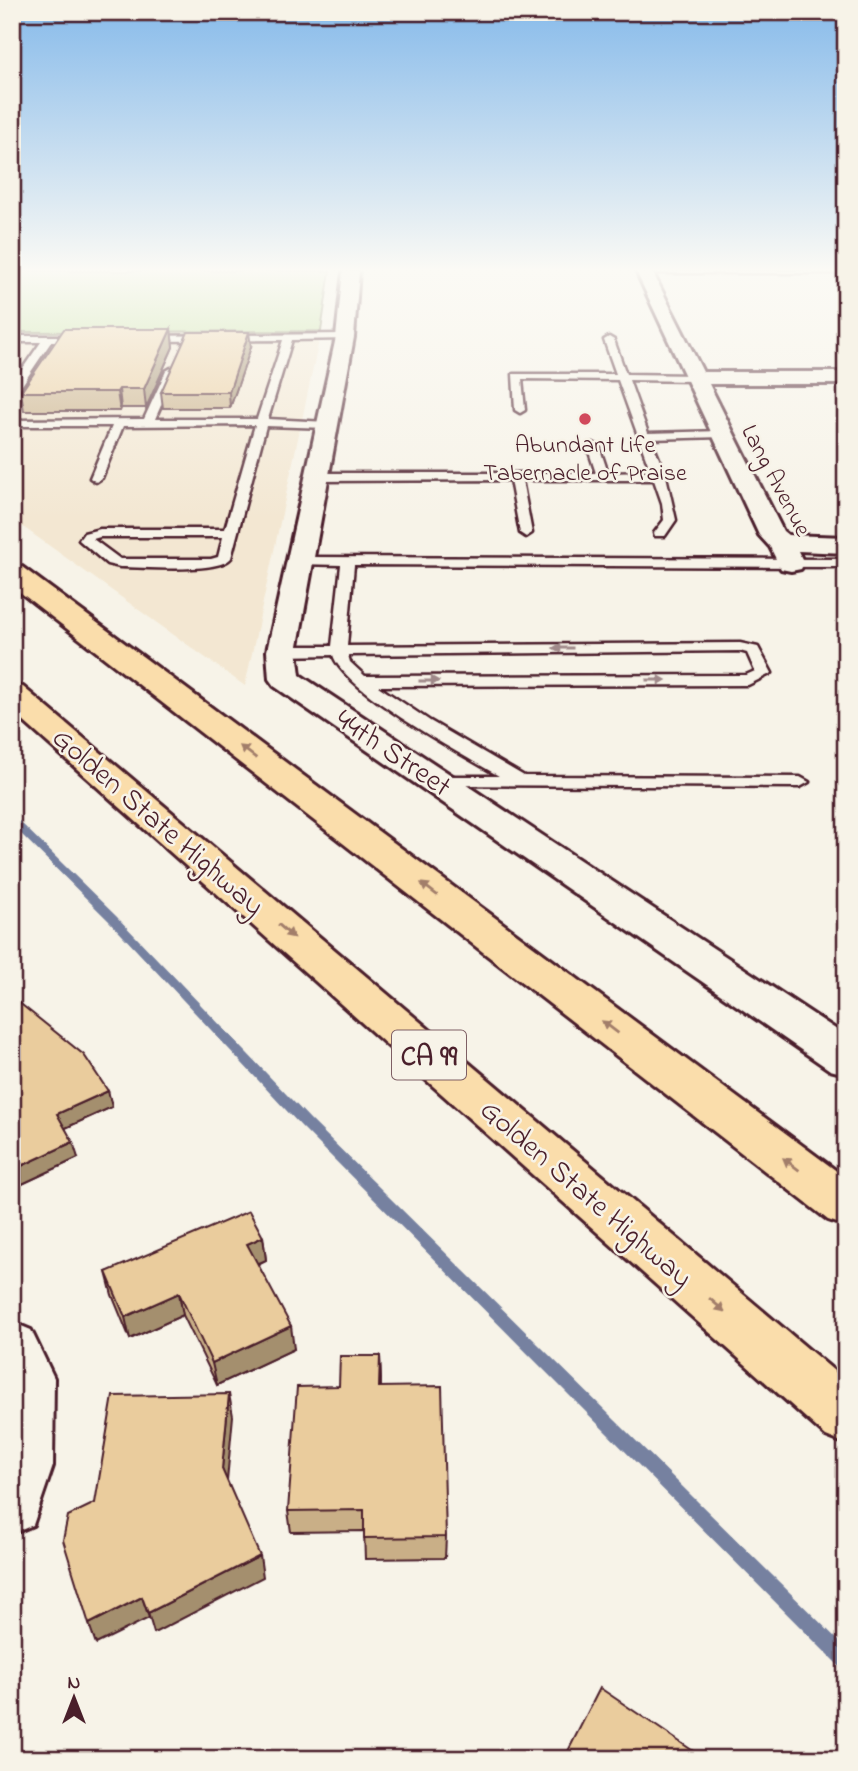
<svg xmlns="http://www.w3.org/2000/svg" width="858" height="1771" font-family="'Indie Flower',sans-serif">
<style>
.built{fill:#f3e7d2}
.green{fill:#bedf98;stroke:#847f62;stroke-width:2}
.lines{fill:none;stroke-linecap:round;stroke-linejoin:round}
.stream{fill:#7681a0;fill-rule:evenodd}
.lane-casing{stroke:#4a1f2b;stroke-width:5}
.street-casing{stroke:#4a1f2b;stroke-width:6}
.highway-casing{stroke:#4a1f2b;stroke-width:6}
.lane{fill:#f7f3e8;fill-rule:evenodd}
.street{fill:#f7f3e8;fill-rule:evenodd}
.highway{fill:#faddab;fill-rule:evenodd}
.wall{fill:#c9af87;stroke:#4a1f2b;stroke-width:2}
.shaded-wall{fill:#a48f6e;stroke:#4a1f2b;stroke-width:2}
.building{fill:#eacc9d;stroke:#4a1f2b;stroke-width:2}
.oneway{fill:#a0898a}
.oneway2{fill:#a27e6b}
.poi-dot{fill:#d1495b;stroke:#f7f3e8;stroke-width:2.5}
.labels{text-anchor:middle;stroke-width:5;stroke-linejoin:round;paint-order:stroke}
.far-poi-label{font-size:24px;fill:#4a1f2b;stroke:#f7f3e8}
.far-street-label{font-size:24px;fill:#4a1f2b;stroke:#f7f3e8}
.shield{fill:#f7f3e8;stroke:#7e5f64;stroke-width:2}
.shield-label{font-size:28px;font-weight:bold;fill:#4a1f2b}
.street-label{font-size:30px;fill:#4a1f2b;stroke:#f7f3e8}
</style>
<rect width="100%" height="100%" fill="#f7f3e8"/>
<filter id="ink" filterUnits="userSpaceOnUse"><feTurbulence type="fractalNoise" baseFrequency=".0143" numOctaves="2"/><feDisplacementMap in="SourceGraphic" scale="14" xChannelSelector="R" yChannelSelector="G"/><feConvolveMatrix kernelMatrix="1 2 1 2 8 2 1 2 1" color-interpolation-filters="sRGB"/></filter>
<g filter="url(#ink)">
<path class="built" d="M 321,331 L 245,686 L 12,519 L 12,332 Z"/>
<path class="green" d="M 12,271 L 330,271 L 321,331 L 12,332 Z"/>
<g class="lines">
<path class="stream" d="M 12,816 L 15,817 L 116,916 L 310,1119 L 846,1648 L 846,1670 L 840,1667 L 300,1125 L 108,920 L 12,825 Z"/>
<defs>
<path id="lane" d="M 640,271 L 846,271 L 846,273 L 644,273 Z
M 345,334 L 350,337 L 348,339 L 292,340 L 268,419 L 328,422 L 334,425 L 328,428 L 266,426 L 231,558 C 218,574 142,567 120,567 L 107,564 L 79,540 L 84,533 L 100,529 L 225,529 L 255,425 L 123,426 L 102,478 L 96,482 L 90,478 L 112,426 L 12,426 L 12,420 L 144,419 L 166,371 L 171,368 L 176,371 L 155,419 L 257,419 L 283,340 L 146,341 L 141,338 L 143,336 ZM 100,537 L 223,537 L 218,557 L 211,559 L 120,559 L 93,539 Z
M 12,336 L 85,336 L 90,339 L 85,342 L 51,342 L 16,394 L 12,395 L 12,384 L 41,342 L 12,342 Z
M 609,337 L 614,340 L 626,374 L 695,375 L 700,378 L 695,381 L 629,380 L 648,433 L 722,431 L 728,434 L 722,437 L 651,439 L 666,476 L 676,520 L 665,536 L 655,536 L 654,533 L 664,520 L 662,503 L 654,480 L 522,480 L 532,533 L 526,537 L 520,533 L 510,480 L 318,481 L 312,477 L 318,473 L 596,473 L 587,446 L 593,443 L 599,446 L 608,473 L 651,472 L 618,380 L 522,379 L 525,410 L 520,413 L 515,410 L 513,374 L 616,374 L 604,340 Z
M 302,557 L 846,559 L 846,567 L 354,565 L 347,646 L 740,643 L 758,647 L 772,673 L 748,685 L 378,686 L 430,721 L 524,776 L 800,777 L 809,782 L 800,787 L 431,785 L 428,781 L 437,776 L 499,776 C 463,755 344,691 333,655 L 282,656 L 274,651 L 282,646 L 332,646 L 341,565 L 297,564 L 297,558 ZM 740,651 L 747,653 L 755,671 L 746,675 L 365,676 L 350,662 L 348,655 Z"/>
<path id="street" d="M 343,271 L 359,271 L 354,337 L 297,651 L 300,675 L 846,1036 L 846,1074 L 830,1070 L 274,686 L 269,679 L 267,651 L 336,337 Z
M 636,271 L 652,271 L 703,372 L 846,372 L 846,384 L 709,384 L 783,531 L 788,535 L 846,537 L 846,553 L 798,551 L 804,563 L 801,569 L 791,571 L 781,569 L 770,547 L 759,535 Z
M 12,1322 L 31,1330 L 54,1378 L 53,1466 L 33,1525 L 12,1534 Z"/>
<path id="highway" d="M 12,565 L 22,567 L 846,1178 L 846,1226 L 828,1220 L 12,586 Z
M 12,685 L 23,687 L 846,1381 L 846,1444 L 826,1436 L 12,711 Z"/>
</defs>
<use href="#lane" class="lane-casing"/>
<use href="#street" class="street-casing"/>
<use href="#highway" class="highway-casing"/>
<use href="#lane" class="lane"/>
<use href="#street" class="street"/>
<use href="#highway" class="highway"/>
</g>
<path class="wall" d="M 171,329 L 173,347 L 146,408 L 121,408 L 120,411 L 24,411 L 21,392 Z
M 251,347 L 230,408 L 163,408 L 161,392 Z
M 12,997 L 108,1091 L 112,1107 L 65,1128 L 78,1158 L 20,1185 L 12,1172 Z
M 263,1237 L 266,1260 L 258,1264 L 294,1349 L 217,1385 L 183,1315 L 130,1339 L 112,1295 L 106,1272 Z
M 380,1356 L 381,1387 L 446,1537 L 445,1558 L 365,1559 L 364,1531 L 291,1532 L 288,1511 L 339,1386 Z"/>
<path class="shaded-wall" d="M 171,329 L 173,347 L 146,408 L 144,389 Z
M 249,332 L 251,347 L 230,408 L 229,392 Z
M 119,389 L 121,408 L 120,411 L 117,392 Z
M 108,1091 L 112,1107 L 61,1130 L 57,1114 Z
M 73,1142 L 78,1158 L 20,1185 L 15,1169 Z
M 263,1237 L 266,1260 L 250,1267 L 247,1244 Z
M 179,1293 L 183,1315 L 130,1339 L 125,1317 Z
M 291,1326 L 294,1349 L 217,1385 L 212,1363 Z
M 380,1356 L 381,1379 L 380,1409 L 379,1387 Z
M 229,1394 L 233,1416 L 226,1491 L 222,1469 Z
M 260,1556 L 263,1577 L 154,1633 L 148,1613 Z
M 142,1597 L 149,1618 L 96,1644 L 89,1624 Z"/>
<path class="building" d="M 64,329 L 171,329 L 144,389 L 119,389 L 117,392 L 21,392 Z
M 188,332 L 249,332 L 229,392 L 161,392 Z
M 12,997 L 84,1055 L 108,1091 L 57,1114 L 73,1142 L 15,1169 L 12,1165 Z
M 249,1211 L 263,1237 L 247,1244 L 291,1326 L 212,1363 L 179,1293 L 125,1317 L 106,1272 Z
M 340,1356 L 380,1356 L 379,1387 L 442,1386 L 446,1537 L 364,1538 L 364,1510 L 288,1511 L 297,1387 L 339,1386 Z
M 229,1394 L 222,1469 L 260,1556 L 148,1613 L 142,1597 L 89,1624 L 63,1540 L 68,1516 L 95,1503 L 113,1396 Z
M 600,1688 L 705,1759 L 564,1759 Z"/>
<defs><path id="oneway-solid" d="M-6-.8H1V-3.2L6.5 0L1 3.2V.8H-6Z" transform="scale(1.75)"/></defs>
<g class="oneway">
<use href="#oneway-solid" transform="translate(563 648) rotate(180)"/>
<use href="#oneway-solid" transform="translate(656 680)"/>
<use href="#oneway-solid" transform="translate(429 681)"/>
</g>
<g class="oneway2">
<use href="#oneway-solid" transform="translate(248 752) rotate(-143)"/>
<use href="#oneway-solid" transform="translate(429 889) rotate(-143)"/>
<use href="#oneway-solid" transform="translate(286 931) rotate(41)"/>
<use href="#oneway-solid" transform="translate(610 1027) rotate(-143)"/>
<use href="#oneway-solid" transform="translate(791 1164) rotate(-143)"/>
<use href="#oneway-solid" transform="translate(717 1305) rotate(41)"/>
</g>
</g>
<linearGradient id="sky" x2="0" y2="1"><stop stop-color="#86baea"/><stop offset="0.52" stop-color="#fbfaf5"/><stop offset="1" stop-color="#fbfaf5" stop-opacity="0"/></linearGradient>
<rect width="858" height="519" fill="url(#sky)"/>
<circle class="poi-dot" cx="585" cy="419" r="7"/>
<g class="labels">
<g class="far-poi-label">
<text x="585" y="452">Abundant Life<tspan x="585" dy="28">Tabernacle of Praise</tspan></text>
</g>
<g class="far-street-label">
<text transform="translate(777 480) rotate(62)" y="8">Lang Avenue</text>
</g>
<rect class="shield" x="392" y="1030.5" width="74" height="49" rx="5"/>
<g class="shield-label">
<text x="429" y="1065">CA 99</text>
</g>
<g class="street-label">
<text transform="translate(394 752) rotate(34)" y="10">44th Street</text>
<text transform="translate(159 821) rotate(41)" y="10">Golden State Highway</text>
<text transform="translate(587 1193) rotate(41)" y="10">Golden State Highway</text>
</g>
</g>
<rect width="858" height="1771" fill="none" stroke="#f7f3e8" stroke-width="42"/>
<rect x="21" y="21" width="816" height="1729" fill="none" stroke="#4a1f2b" stroke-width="2.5" filter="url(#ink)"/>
<g transform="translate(74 1698)" stroke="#f7f3e8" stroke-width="5" paint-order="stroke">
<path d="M0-5L12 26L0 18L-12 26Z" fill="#4a1f2b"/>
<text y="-10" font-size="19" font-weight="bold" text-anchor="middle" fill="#4a1f2b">N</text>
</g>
</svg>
